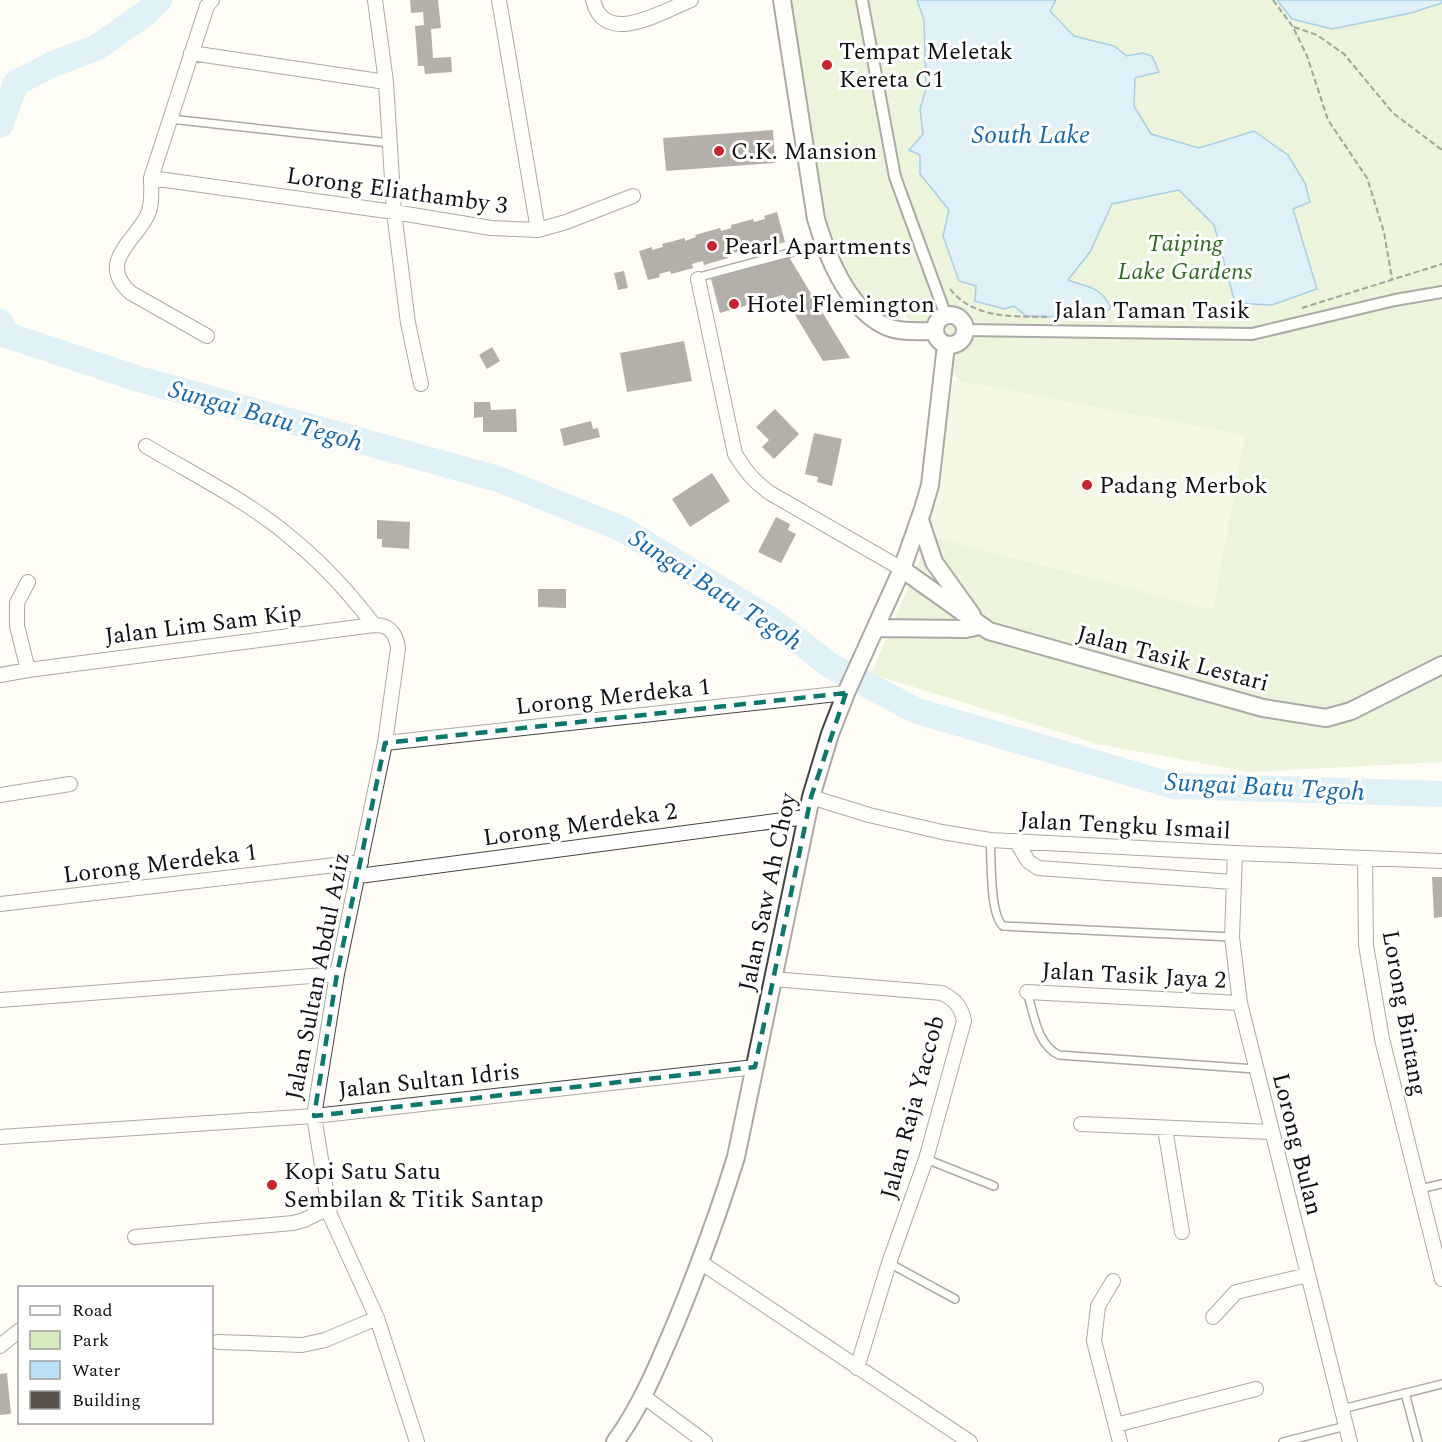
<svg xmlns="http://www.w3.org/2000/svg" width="1442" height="1442" font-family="Spectral,serif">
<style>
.green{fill:#d5ebbd}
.pitch{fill:#e6f2cf}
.water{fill:#b9e0f7;stroke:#3f96cf;stroke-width:1.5}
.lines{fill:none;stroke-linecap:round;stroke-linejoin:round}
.river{stroke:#b9e0f7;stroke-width:26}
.building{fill:#5a524d}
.service-casing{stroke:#444;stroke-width:10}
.pedestrian-casing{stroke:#444;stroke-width:14}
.minor-casing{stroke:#444;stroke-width:16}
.tertiary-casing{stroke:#444;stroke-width:20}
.path{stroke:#333;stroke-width:2;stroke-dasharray:6 3;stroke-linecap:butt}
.service{stroke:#fff;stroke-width:7}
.pedestrian{stroke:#fff;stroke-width:10}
.minor{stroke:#fff;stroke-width:14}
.tertiary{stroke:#fff;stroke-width:16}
.marked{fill:none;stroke:#0f766e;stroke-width:4.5;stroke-dasharray:12 8;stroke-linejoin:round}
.poi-dot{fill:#c4262e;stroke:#fff;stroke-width:2}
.labels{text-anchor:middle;stroke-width:6;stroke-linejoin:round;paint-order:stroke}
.poi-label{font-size:24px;fill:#111;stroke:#fff;text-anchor:start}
.street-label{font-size:24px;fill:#111;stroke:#fff}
.park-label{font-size:24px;font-style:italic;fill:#2f6b1f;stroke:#fff}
.water-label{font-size:26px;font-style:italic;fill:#1768a6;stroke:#fff}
</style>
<rect width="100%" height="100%" fill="#fffdf5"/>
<path class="green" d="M 788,0 L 1442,0 L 1442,762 L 1250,772 L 1098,744 L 871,674 L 922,555 L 954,380 L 959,380 L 902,311 L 886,312 L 871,308 L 856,295 L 828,248 Z"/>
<path class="pitch" d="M 954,380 L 1245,435 L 1213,610 L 929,536 Z"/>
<path class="water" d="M 917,0 L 1056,0 L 1050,11 L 1074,36 L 1114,46 L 1127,56 L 1142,53 L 1152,56 L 1159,72 L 1135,78 L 1134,106 L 1151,134 L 1199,148 L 1254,131 L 1288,155 L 1305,183 L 1310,202 L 1293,209 L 1317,289 L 1272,305 L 1235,303 L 1214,225 L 1179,190 L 1112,204 L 1090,252 L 1068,280 C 1087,287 1101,286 1111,308 L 1096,318 L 1026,316 L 1014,306 L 1004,309 L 975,301 L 976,286 L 959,281 L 943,236 L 949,210 L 920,174 L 920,155 L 909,150 L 923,134 L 920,109 L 926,89 L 924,20 Z
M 1277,0 L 1442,0 L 1442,3 L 1411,13 L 1332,29 L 1292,19 Z"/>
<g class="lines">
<path class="river" d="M 0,125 L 16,83 L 53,64 L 96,48 L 146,13 L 159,0
M 0,322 L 7,335 L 139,379 L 498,479 L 622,529 L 771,620 L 831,666 L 917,711 L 1174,786 L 1442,794"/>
</g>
<path class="building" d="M 410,0 L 438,0 L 441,28 L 431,29 L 433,58 L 451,57 L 452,72 L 425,74 L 424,66 L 418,66 L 415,26 L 424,25 L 423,12 L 411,13 Z
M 773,130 L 775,163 L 666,171 L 663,138 Z
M 777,212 L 785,242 L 773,245 L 772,242 L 761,245 L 762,248 L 739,255 L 738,252 L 727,255 L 728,258 L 704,265 L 703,261 L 692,264 L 693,268 L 671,274 L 670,271 L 659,274 L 660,277 L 648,280 L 639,251 L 652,247 L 652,250 L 663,247 L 662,244 L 685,238 L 685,241 L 696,237 L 695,235 L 720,228 L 721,231 L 731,228 L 731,225 L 753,219 L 754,222 L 765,219 L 764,216 Z
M 789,257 L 850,358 L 823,361 L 783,295 L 720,313 L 711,279 Z
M 624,271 L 628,288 L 618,290 L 614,273 Z
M 684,341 L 692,381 L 627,392 L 620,353 Z
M 492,347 L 500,361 L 487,369 L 479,355 Z
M 474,402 L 490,402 L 491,410 L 516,409 L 517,432 L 483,432 L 483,417 L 474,418 Z
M 775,409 L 799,434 L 774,459 L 762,447 L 769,440 L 756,427 Z
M 591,421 L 593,429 L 598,428 L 600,437 L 564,446 L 560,429 Z
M 814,433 L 842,439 L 832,486 L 817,482 L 818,477 L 805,474 Z
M 712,473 L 730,501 L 690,527 L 672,499 Z
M 776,517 L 790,524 L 788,530 L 796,534 L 781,563 L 758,552 Z
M 377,520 L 410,522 L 409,549 L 382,547 L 382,539 L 377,539 Z
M 538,589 L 566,589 L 566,608 L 538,607 Z
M 1432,877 L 1442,877 L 1442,917 L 1434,918 Z
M 7,1373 L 11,1414 L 0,1415 L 0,1374 Z"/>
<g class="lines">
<defs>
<path id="service" d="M 170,119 L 390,143
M 698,279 L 703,276 L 823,244
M 990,840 C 992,859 989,913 1003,926 L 1232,937
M 1027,992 C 1034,1014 1037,1045 1059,1055 L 1255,1069
M 926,1159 L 994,1186
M 1419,1189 L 1442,1184
M 889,1263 L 955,1299
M 1405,1393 L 1418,1442
M 1342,1409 L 1442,1384
M 1283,1442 L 1346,1426"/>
<path id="pedestrian" d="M 862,0 L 895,177 L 946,316
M 965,330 L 1252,334 L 1395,300 L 1442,292"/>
<path id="minor" d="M 375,0 L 386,82 L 394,212 L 408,323 L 421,384
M 499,0 L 538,230
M 593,0 C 604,48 663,11 691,0
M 191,53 L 386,82
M 151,178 L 394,212 L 491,228 L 538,230 L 566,222 L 633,196
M 698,279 L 735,454 C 745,470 754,482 770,493 L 902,569
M 207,336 L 131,293 C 97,263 133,243 147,216 C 153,205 151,190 151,178 L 207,6 L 212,0
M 146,446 C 196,476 252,503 296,542 C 326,567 351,595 374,625
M 28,670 L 17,626 L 17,603 L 28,582
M 0,675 L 28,670 L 374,625 C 390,625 396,633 398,648 L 385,743 L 337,974 L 314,1116 L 330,1215 L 377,1318 L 417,1442
M 385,743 L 846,693
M 0,795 L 70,784
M 811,797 L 869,815 L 942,832 L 990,840 L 1235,853 L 1442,861
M 1016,841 L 1028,861 L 1038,868 L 1233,882
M 1235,853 L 1232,937 L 1240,1003 L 1350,1442
M 1365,858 L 1366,945 L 1382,1039 L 1442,1279
M 359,876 L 806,817
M 0,904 L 361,862
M 773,979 L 942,993 C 955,1000 961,1006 964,1021 L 926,1159 L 889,1263 L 857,1368
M 1027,992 L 1240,1003
M 0,1000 L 337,974
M 1081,1124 L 1271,1132
M 1165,1129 L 1182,1232
M 0,1137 L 314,1116 L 755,1067
M 135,1237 L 293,1223 L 304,1220 L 329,1208
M 700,1262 L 970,1442
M 1113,1281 L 1098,1306 L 1094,1341 L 1120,1442
M 1213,1317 L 1236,1292 L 1308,1275
M 218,1342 L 302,1345 L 325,1340 L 377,1318
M 0,1346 L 20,1330
M 643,1396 L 705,1442
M 1116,1425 L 1256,1389"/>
<path id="tertiary" d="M 782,0 L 816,219 C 827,256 847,308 885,326 C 900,333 919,331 935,331
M935 330a15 15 0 1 1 30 0a15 15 0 1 1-30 0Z
M 920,520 L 934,562 L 972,615
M 902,569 L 989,631 L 1263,708 L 1326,718 L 1351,711 L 1442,665
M 877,628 L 966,629 L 980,626
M 615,1442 C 642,1405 659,1362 677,1320 C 699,1266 719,1212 736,1157 L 811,797 L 830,734 L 846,693 L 902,569 L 923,509 L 930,485 L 946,345"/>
</defs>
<use href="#service" class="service-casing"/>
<use href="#pedestrian" class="pedestrian-casing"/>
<use href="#minor" class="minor-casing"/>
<use href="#tertiary" class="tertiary-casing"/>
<path class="path" d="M 1273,0 L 1293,27 L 1307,56 L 1328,120 L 1367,178 L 1384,232 L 1392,279
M 1294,27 L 1317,35 L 1344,54 L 1393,113 L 1442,150
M 950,289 C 974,319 1011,316 1047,317
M 1302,308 L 1442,264"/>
<use href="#service" class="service"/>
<use href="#pedestrian" class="pedestrian"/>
<use href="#minor" class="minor"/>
<use href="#tertiary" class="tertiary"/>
</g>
<path d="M0 0H1442V1442H0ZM 846,693 L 811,797 L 755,1067 L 314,1116 L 337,974 L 385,743 Z" fill="#fffdf5" fill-opacity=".55" fill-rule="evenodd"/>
<path class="marked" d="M 846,693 L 811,797 L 755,1067 L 314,1116 L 337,974 L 385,743 Z"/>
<g class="poi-dot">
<circle cx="827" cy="65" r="6"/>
<circle cx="719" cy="151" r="6"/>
<circle cx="712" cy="246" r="6"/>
<circle cx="734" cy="304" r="6"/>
<circle cx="1087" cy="485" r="6"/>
<circle cx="272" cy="1185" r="6"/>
</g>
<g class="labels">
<g class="poi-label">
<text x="839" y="59">Tempat Meletak<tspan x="839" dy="28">Kereta C1</tspan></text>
<text x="731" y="159">C.K. Mansion</text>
<text x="724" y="254">Pearl Apartments</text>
<text x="746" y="312">Hotel Flemington</text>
<text x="1099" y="493">Padang Merbok</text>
<text x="284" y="1179">Kopi Satu Satu<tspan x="284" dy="28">Sembilan &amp; Titik Santap</tspan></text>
</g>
<g class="street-label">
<text transform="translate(397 190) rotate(8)" y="8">Lorong Eliathamby 3</text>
<text x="1152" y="318">Jalan Taman Tasik</text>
<text transform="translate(203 624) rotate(-7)" y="8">Jalan Lim Sam Kip</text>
<text transform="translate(1173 658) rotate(15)" y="8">Jalan Tasik Lestari</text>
<text transform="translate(613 696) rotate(-6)" y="8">Lorong Merdeka 1</text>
<text transform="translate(580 824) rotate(-8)" y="8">Lorong Merdeka 2</text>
<text transform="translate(1125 825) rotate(3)" y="8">Jalan Tengku Ismail</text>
<text transform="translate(160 863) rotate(-7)" y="8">Lorong Merdeka 1</text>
<text transform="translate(767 892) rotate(-78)" y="8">Jalan Saw Ah Choy</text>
<text transform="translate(1134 975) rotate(3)" y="8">Jalan Tasik Jaya 2</text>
<text transform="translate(317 976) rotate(-79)" y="8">Jalan Sultan Abdul Aziz</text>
<text transform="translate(1405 1013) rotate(80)" y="8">Lorong Bintang</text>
<text transform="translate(429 1080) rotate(-6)" y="8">Jalan Sultan Idris</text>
<text transform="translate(912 1107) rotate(-75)" y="8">Jalan Raja Yaccob</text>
<text transform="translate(1298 1144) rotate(76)" y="8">Lorong Bulan</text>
</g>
<g class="park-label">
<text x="1185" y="251">Taiping<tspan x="1185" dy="28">Lake Gardens</tspan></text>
</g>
<g class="water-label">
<text x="1031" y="143">South Lake</text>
<text transform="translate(266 415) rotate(16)" y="9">Sungai Batu Tegoh</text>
<text transform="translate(716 589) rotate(33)" y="9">Sungai Batu Tegoh</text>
<text transform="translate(1265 786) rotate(3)" y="9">Sungai Batu Tegoh</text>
</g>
</g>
<rect x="18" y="1286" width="195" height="138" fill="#ffffff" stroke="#a0a0a0" stroke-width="1.5"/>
<rect x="30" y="1306" width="30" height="9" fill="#ffffff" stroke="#a0a0a0" stroke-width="1.5"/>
<text x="72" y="1316" font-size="18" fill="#111111">Road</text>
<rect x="30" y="1331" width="30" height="18" fill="#d5ebbd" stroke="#a0a0a0" stroke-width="1.5"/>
<text x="72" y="1346" font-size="18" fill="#111111">Park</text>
<rect x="30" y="1361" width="30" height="18" fill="#b9e0f7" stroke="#a0a0a0" stroke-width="1.5"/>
<text x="72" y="1376" font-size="18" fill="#111111">Water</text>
<rect x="30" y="1391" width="30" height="18" fill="#5a524d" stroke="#a0a0a0" stroke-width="1.5"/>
<text x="72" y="1406" font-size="18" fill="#111111">Building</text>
</svg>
